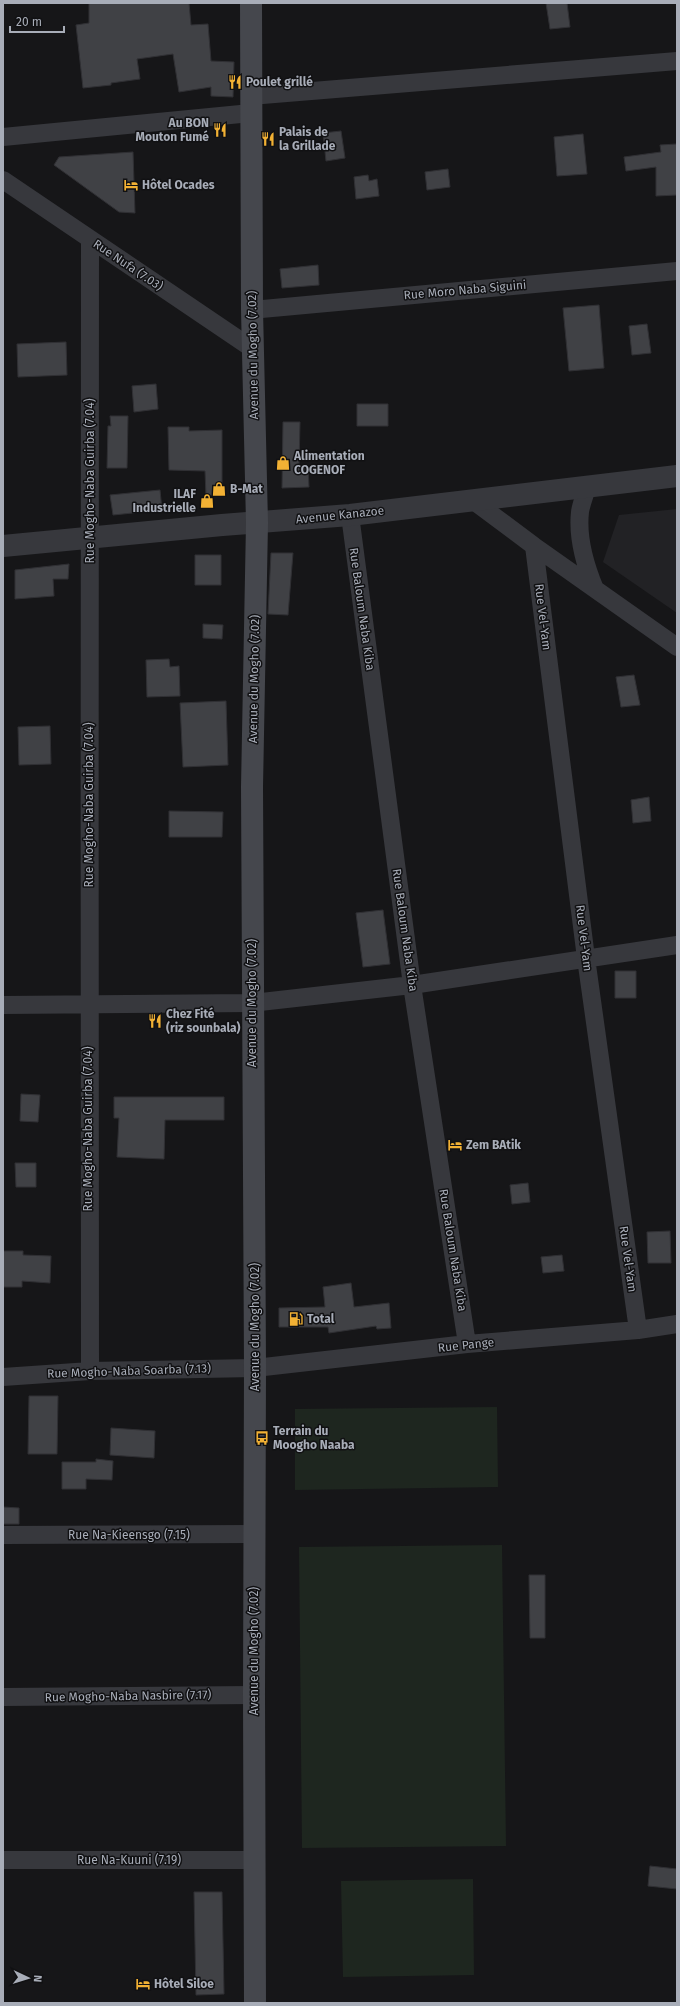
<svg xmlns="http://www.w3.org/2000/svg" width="680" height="2006" font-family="'Fira Sans',sans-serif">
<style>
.built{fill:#222225}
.green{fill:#1e261f}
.building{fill:#404145;stroke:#303034}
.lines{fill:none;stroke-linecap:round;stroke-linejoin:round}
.minor{stroke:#37383d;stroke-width:18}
.tertiary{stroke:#37383d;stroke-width:22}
.secondary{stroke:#45474d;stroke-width:22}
.labels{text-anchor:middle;stroke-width:3;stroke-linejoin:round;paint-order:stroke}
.poi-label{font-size:12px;font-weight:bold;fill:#a8adb8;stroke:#111113;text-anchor:start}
.street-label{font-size:12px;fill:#a8adb8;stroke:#111113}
</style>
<rect width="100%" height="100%" fill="#161618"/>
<path class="built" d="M 677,509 L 677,613 L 603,562 L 619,515 Z"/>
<path class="green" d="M 497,1407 L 498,1487 L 295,1490 L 295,1409 Z
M 502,1545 L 506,1846 L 302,1848 L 299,1547 Z
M 473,1879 L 474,1975 L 343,1977 L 341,1881 Z"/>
<path class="building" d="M 89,3 L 189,3 L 191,25 L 208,24 L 211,61 L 234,62 L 233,97 L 211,96 L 211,87 L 179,92 L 173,54 L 137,59 L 140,79 L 111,83 L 111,85 L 83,88 L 76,25 L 89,23 Z
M 546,3 L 567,3 L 570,27 L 550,29 Z
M 341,131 L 345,158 L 326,161 L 323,133 Z
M 583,134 L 587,174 L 557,176 L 554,137 Z
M 677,144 L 677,195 L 656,196 L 656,167 L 626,171 L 624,157 L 661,152 L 660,145 Z
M 133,152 L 135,213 L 119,212 L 54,165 L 59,157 Z
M 448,169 L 450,187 L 427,190 L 425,172 Z
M 368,175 L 369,181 L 377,179 L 379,196 L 356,199 L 354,177 Z
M 318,265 L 319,285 L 282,288 L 280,269 Z
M 599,305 L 604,368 L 569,371 L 563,308 Z
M 647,324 L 651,353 L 632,355 L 629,326 Z
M 66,342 L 67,375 L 18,377 L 17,344 Z
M 156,384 L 158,409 L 134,412 L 132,386 Z
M 357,404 L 388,404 L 388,426 L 357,426 Z
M 110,416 L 128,416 L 127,468 L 107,468 L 108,426 L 111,426 Z
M 283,422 L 300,422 L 299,467 L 308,467 L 309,487 L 282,488 Z
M 168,427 L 189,427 L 189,431 L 222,430 L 222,495 L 206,496 L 205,471 L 169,470 Z
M 160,490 L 162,510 L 113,515 L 110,495 Z
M 271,553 L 293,553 L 288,615 L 268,614 Z
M 195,555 L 221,555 L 221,585 L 195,585 Z
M 69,564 L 68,579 L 53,579 L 54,596 L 15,599 L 15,570 Z
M 203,624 L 223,625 L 222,639 L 203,638 Z
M 169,659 L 170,667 L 179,666 L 180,696 L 147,697 L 146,660 Z
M 634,675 L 640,705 L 621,707 L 616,677 Z
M 226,701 L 228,765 L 183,767 L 180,703 Z
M 50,726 L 51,764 L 19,765 L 18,727 Z
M 649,797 L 651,821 L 633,823 L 631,800 Z
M 169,811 L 223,812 L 222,837 L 169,837 Z
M 383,910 L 390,964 L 363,967 L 356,913 Z
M 615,971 L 636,971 L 636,998 L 615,998 Z
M 21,1094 L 40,1095 L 38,1122 L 20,1121 Z
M 114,1097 L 224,1097 L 224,1120 L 165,1120 L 164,1159 L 117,1157 L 119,1118 L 114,1118 Z
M 15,1163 L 36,1163 L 36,1187 L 16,1187 Z
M 528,1183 L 530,1202 L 512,1204 L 510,1185 Z
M 670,1231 L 671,1263 L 648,1263 L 647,1232 Z
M 3,1251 L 23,1251 L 23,1255 L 51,1256 L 50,1283 L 22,1281 L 22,1287 L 3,1287 Z
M 562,1255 L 564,1271 L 543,1273 L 541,1257 Z
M 351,1283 L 354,1307 L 389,1303 L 391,1328 L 377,1329 L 376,1326 L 329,1333 L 328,1327 L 279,1327 L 279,1308 L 325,1307 L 323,1287 Z
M 29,1396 L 58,1396 L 57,1454 L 28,1454 Z
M 111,1428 L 155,1431 L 154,1458 L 110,1455 Z
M 96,1459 L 113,1461 L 112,1480 L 86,1479 L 86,1489 L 62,1489 L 62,1462 L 96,1462 Z
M 3,1507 L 19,1508 L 19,1524 L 3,1524 Z
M 529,1575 L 545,1575 L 545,1638 L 530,1638 Z
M 650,1866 L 677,1869 L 677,1889 L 648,1886 Z
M 194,1892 L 222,1892 L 224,1994 L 196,1995 Z"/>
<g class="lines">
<path class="minor" d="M 251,96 L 677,61
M 3,137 L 251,113
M 3,180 L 253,349
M 90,239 C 91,616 88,994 90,1371
M 252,310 L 677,271
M 587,487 C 585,495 581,504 580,512 C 577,539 585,565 595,589
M 471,499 L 534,546 L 677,647
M 350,515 L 412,985 L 467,1344
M 534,546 L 586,958 L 638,1330
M 3,1005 L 252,1003 L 412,985 L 677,945
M 3,1377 L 90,1371 L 255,1368 L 467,1344 L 638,1330 L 677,1324
M 3,1535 L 254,1534
M 3,1697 L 254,1695
M 3,1860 L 254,1860"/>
<path class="tertiary" d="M 3,546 L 222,525 L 350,515 L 677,476"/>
<path class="secondary" d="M 251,3 L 252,310 L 257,523 L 252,787 L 255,1368 L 254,1695 L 255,2003"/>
</g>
<defs>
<symbol id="restaurant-bare" viewBox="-9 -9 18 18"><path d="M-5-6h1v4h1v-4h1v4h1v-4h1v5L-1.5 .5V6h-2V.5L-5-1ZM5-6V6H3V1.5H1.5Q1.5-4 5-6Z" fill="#f2b134" stroke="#111113" stroke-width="2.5" paint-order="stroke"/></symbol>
<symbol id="hotel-bare" viewBox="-9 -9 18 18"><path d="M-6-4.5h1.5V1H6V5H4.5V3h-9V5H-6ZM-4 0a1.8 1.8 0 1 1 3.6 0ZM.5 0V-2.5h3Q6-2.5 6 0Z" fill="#f2b134" stroke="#111113" stroke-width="2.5" paint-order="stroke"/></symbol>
<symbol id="shop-bare" viewBox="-9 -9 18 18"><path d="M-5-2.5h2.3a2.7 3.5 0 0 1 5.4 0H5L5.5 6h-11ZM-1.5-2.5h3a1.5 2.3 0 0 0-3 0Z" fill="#f2b134" stroke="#111113" stroke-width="2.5" paint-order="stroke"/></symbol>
<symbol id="fuel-bare" viewBox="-9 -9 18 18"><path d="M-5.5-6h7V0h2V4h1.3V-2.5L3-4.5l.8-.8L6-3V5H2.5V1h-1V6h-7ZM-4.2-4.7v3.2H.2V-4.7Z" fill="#f2b134" stroke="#111113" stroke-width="2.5" paint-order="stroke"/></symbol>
<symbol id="bus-bare" viewBox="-9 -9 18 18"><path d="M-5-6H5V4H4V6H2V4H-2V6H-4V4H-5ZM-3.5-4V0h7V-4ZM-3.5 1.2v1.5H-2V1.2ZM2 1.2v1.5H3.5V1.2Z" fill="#f2b134" stroke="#111113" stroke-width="2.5" paint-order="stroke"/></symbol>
</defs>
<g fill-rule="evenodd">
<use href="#restaurant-bare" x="225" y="72" width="20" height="20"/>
<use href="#restaurant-bare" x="210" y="120" width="20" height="20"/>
<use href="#restaurant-bare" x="258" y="129" width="20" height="20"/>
<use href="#hotel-bare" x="121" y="175" width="20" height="20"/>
<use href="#shop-bare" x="273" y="453" width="20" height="20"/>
<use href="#shop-bare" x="209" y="479" width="20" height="20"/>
<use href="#shop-bare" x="197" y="491" width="20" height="20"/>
<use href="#restaurant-bare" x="145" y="1011" width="20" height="20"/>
<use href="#hotel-bare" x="445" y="1135" width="20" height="20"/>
<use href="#fuel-bare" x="286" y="1309" width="20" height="20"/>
<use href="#bus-bare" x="252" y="1428" width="20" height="20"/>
<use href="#hotel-bare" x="133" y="1974" width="20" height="20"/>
</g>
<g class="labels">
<g class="poi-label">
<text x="246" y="86">Poulet grillé</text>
<text x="209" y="127" text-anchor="end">Au BON<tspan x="209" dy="14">Mouton Fumé</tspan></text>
<text x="279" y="136">Palais de<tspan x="279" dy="14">la Grillade</tspan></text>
<text x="142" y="189">Hôtel Ocades</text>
<text x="294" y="460">Alimentation<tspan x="294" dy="14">COGENOF</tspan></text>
<text x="230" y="493">B-Mat</text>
<text x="196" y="498" text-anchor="end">ILAF<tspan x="196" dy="14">Industrielle</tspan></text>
<text x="166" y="1018">Chez Fité<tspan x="166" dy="14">(riz sounbala)</tspan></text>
<text x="466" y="1149">Zem BAtik</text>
<text x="307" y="1323">Total</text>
<text x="273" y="1435">Terrain du<tspan x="273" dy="14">Moogho Naaba</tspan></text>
<text x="154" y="1988">Hôtel Siloe</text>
</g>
<g class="street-label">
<text transform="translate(128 265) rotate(34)" y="4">Rue Nufa (7.03)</text>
<text transform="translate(465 290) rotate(-5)" y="4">Rue Moro Naba Siguini</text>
<text transform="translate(253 355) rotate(-91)" y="4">Avenue du Mogho (7.02)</text>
<text transform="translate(90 481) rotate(-90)" y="4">Rue Mogho-Naba Guirba (7.04)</text>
<text transform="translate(340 515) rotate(-6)" y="4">Avenue Kanazoe</text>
<text transform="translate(362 609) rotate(82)" y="4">Rue Baloum Naba Kiba</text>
<text transform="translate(543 617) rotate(83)" y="4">Rue Vel-Yam</text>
<text transform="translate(254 679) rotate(-89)" y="4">Avenue du Mogho (7.02)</text>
<text transform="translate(89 805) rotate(-90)" y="4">Rue Mogho-Naba Guirba (7.04)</text>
<text transform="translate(405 930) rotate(82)" y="4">Rue Baloum Naba Kiba</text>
<text transform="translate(584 938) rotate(83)" y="4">Rue Vel-Yam</text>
<text transform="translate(252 1003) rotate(-90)" y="4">Avenue du Mogho (7.02)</text>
<text transform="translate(88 1129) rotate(-90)" y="4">Rue Mogho-Naba Guirba (7.04)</text>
<text transform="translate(453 1250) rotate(81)" y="4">Rue Baloum Naba Kiba</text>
<text transform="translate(628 1259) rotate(82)" y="4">Rue Vel-Yam</text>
<text transform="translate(255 1327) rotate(-90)" y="4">Avenue du Mogho (7.02)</text>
<text transform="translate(466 1345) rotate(-6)" y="4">Rue Pange</text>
<text transform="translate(129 1371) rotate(-2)" y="4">Rue Mogho-Naba Soarba (7.13)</text>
<text x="129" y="1539">Rue Na-Kieensgo (7.15)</text>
<text transform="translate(254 1651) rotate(-90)" y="4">Avenue du Mogho (7.02)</text>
<text transform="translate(128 1696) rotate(-1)" y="4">Rue Mogho-Naba Nasbire (7.17)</text>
<text x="129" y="1864">Rue Na-Kuuni (7.19)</text>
</g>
</g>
<rect width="680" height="2006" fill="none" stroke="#a8adb8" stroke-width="8"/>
<g transform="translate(28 1978) rotate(94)" stroke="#111113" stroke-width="3" paint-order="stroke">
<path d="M0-3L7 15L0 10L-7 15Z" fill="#a8adb8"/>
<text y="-6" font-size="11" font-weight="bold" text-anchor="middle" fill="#a8adb8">N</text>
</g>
<path d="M10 26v6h54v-6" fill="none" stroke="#a8adb8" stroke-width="2"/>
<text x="16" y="26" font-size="12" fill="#a8adb8" stroke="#111113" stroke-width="3" paint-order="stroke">20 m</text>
</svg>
